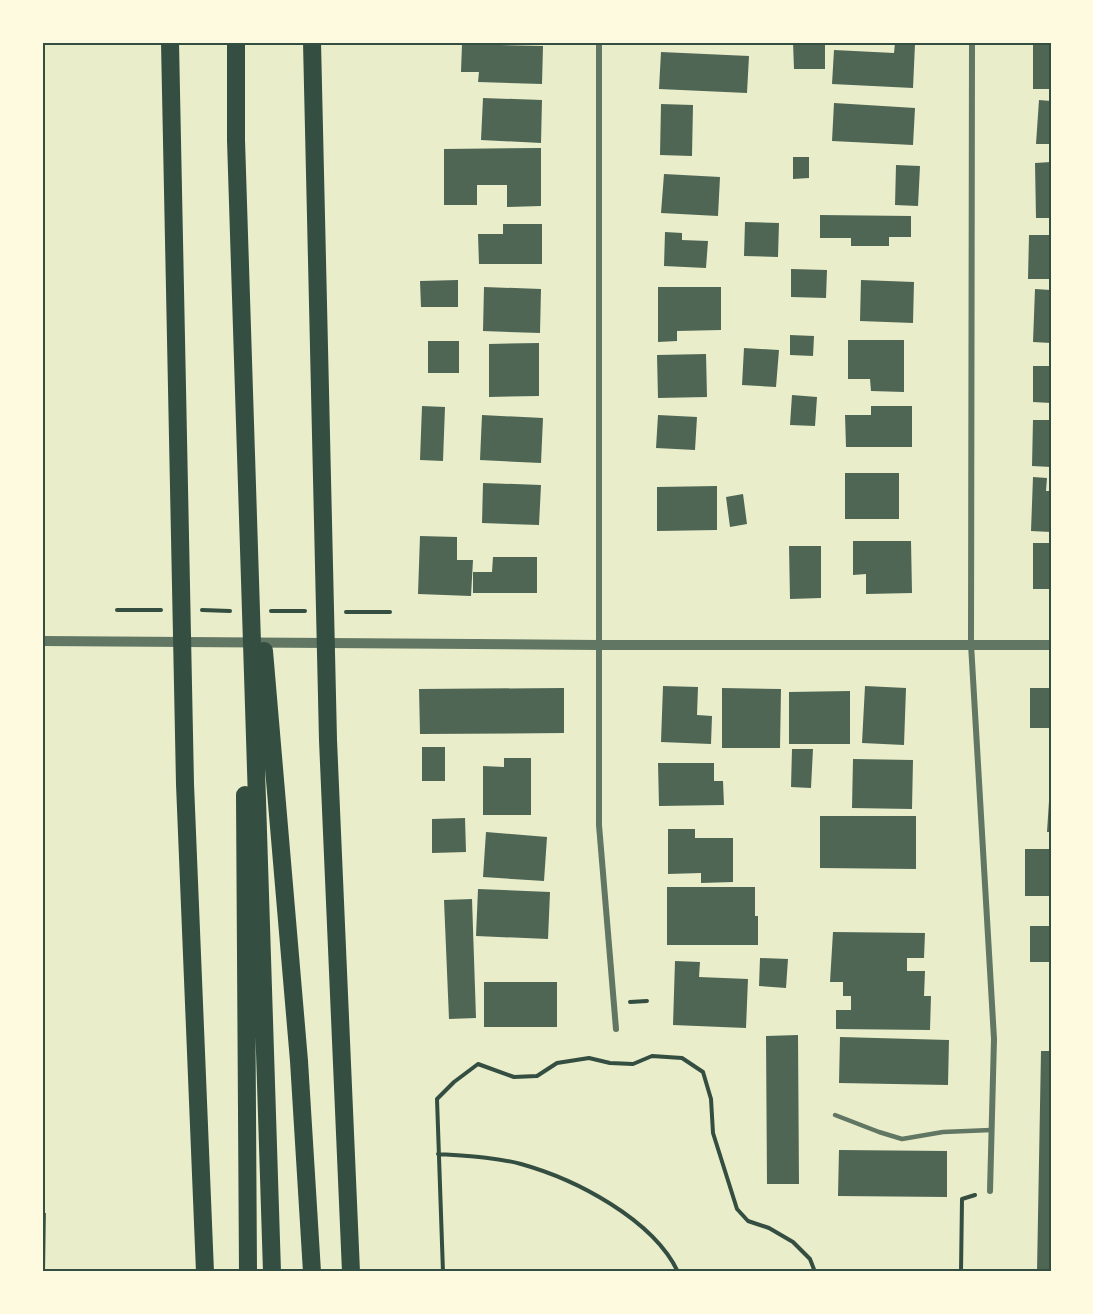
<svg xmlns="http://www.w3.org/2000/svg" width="1093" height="1314" font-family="'IBM Plex Serif',serif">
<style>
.building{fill:#4f6655}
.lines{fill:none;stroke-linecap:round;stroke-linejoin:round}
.path{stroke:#344e41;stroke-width:4}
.service{stroke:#617663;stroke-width:4.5}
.minor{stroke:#617663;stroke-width:6}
.tertiary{stroke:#617663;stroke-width:10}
.motorway{stroke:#344e41;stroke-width:18}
.neatline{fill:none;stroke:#344e41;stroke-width:2}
</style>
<rect width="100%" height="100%" fill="#e9edc9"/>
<path class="building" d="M 793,42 L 825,42 L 825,69 L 794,69 Z
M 1033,42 L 1051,42 L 1051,89 L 1033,89 Z
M 895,43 L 915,44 L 913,88 L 832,84 L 834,50 L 894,53 Z
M 462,44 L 543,46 L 542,84 L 478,82 L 479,72 L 461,72 Z
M 661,52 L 749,56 L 747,93 L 659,89 Z
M 483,98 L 542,100 L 541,143 L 481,140 Z
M 1039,100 L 1051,101 L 1051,144 L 1036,144 Z
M 834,103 L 915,108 L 913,145 L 832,141 Z
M 661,104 L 693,105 L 692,156 L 660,155 Z
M 541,148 L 541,206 L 507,207 L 507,185 L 477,185 L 477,205 L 444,205 L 444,149 Z
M 793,157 L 809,157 L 809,178 L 793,179 Z
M 1051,162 L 1051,218 L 1036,218 L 1035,163 Z
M 896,165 L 920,166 L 918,206 L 895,205 Z
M 664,174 L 720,177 L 718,216 L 661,213 Z
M 820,215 L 911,216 L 911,237 L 889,237 L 889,246 L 851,246 L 851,238 L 820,238 Z
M 745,222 L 779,223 L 778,257 L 744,256 Z
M 503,224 L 542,224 L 542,264 L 479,264 L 478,234 L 503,234 Z
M 665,232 L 682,233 L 682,240 L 708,241 L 706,268 L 664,266 Z
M 1029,235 L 1051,235 L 1051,279 L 1028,279 Z
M 791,269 L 827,270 L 826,298 L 791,297 Z
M 458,280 L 458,307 L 421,307 L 420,281 Z
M 861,280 L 914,282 L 913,323 L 860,321 Z
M 484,287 L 541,289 L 540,333 L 483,331 Z
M 658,287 L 721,287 L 721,330 L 677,331 L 677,341 L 658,342 Z
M 1035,289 L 1051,290 L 1051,343 L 1033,342 Z
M 790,335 L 814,336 L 813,356 L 790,355 Z
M 848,340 L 904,340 L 904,392 L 871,391 L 870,379 L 848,379 Z
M 428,341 L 459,341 L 459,373 L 428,373 Z
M 539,343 L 539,396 L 489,397 L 489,344 Z
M 744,348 L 779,350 L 776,387 L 742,385 Z
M 706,354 L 707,397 L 658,398 L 657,355 Z
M 1033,366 L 1051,366 L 1051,403 L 1033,402 Z
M 792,395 L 817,397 L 815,426 L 790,425 Z
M 422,406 L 445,407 L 443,461 L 420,460 Z
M 871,406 L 912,406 L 912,447 L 846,447 L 845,415 L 871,415 Z
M 482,415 L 543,418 L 541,463 L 480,460 Z
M 658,415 L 697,417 L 695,450 L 656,448 Z
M 1033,420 L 1051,420 L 1051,467 L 1032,466 Z
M 845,473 L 899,473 L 899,519 L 845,519 Z
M 1033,477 L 1047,478 L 1046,491 L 1051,491 L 1051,532 L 1031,531 Z
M 483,483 L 541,485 L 539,525 L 482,523 Z
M 717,486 L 717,530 L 657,531 L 657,487 Z
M 743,494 L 747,524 L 730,527 L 726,497 Z
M 420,536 L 457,537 L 457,560 L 473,560 L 471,596 L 418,594 Z
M 853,541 L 911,541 L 912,593 L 866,594 L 866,574 L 853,575 Z
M 1033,543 L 1051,543 L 1051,589 L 1033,589 Z
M 789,546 L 821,546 L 821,598 L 790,599 Z
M 493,557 L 537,557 L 537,593 L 473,593 L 473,572 L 492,572 Z
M 663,686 L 698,687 L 697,715 L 712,716 L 711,744 L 661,742 Z
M 865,686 L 906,688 L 904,745 L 862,743 Z
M 564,688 L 564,733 L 420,734 L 419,689 Z
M 722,688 L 781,689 L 780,748 L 722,748 Z
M 1030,688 L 1051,688 L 1051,728 L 1030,728 Z
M 850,691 L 850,744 L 789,744 L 789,692 Z
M 422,747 L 445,747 L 445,781 L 422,781 Z
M 792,749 L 813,749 L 811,788 L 791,787 Z
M 504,758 L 531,758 L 531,815 L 483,815 L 483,766 L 504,767 Z
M 853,759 L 913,760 L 912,809 L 852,808 Z
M 658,763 L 714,763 L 714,781 L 723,781 L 724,805 L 659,806 Z
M 1049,801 L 1051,801 L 1051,832 L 1047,832 Z
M 820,816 L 916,816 L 916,869 L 820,868 Z
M 465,818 L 466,852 L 432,853 L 432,819 Z
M 668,829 L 695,829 L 695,838 L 733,838 L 733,882 L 701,883 L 701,873 L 668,874 Z
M 486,832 L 547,837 L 544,881 L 483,877 Z
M 1025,849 L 1051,849 L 1051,896 L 1025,896 Z
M 667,887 L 755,887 L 755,916 L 758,916 L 758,945 L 667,945 Z
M 478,889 L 550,892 L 548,939 L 476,936 Z
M 472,899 L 476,1018 L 449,1019 L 444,900 Z
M 1030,926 L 1051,926 L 1051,962 L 1030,962 Z
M 833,932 L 925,933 L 924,958 L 907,958 L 907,971 L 925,971 L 924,996 L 931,996 L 930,1030 L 836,1029 L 836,1010 L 851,1010 L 851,996 L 843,996 L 843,982 L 830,982 Z
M 760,958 L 788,959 L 786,988 L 759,986 Z
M 675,961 L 700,962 L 699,977 L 748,979 L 746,1028 L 673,1025 Z
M 484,982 L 557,982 L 557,1027 L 484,1027 Z
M 798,1035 L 799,1184 L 767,1184 L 766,1036 Z
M 840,1037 L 949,1040 L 948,1085 L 839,1083 Z
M 1041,1051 L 1051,1051 L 1051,1272 L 1037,1272 Z
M 839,1150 L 947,1151 L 947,1197 L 838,1196 Z
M 42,1213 L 46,1213 L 45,1272 L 42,1272 Z"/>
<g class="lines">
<path class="path" d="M 117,610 L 161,610
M 202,610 L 230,611
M 271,611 L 305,611
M 346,612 L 390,612
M 630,1002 L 647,1001
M 438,1154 C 466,1156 494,1157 521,1164 C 575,1179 653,1219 678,1272
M 443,1272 L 437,1099 L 454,1082 L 478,1064 L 514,1077 L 537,1076 L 557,1063 L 589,1058 L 610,1063 L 633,1064 L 652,1056 L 682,1058 L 703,1072 L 711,1099 L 713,1133 L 737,1209 L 748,1221 L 769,1228 L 793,1242 L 810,1259 L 815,1272
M 961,1272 L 962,1199 L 975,1195"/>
<path class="service" d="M 835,1115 L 879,1132 L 902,1139 L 943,1132 L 991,1130"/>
<path class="minor" d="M 599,42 L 599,825 L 616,1029
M 972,42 L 971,644 L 994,1039 L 990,1191"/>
<path class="tertiary" d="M 42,641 L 598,645 L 1051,645"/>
<path class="motorway" d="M 170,42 L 185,784 L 205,1272
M 236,42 L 236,140 L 272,1272
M 312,42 L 328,740 L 351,1272
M 264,651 L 299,1061 L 312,1272
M 245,795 L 248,1272"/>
</g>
<rect width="1093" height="1314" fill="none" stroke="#fefae0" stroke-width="87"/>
<rect x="44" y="44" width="1006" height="1226" class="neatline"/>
</svg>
